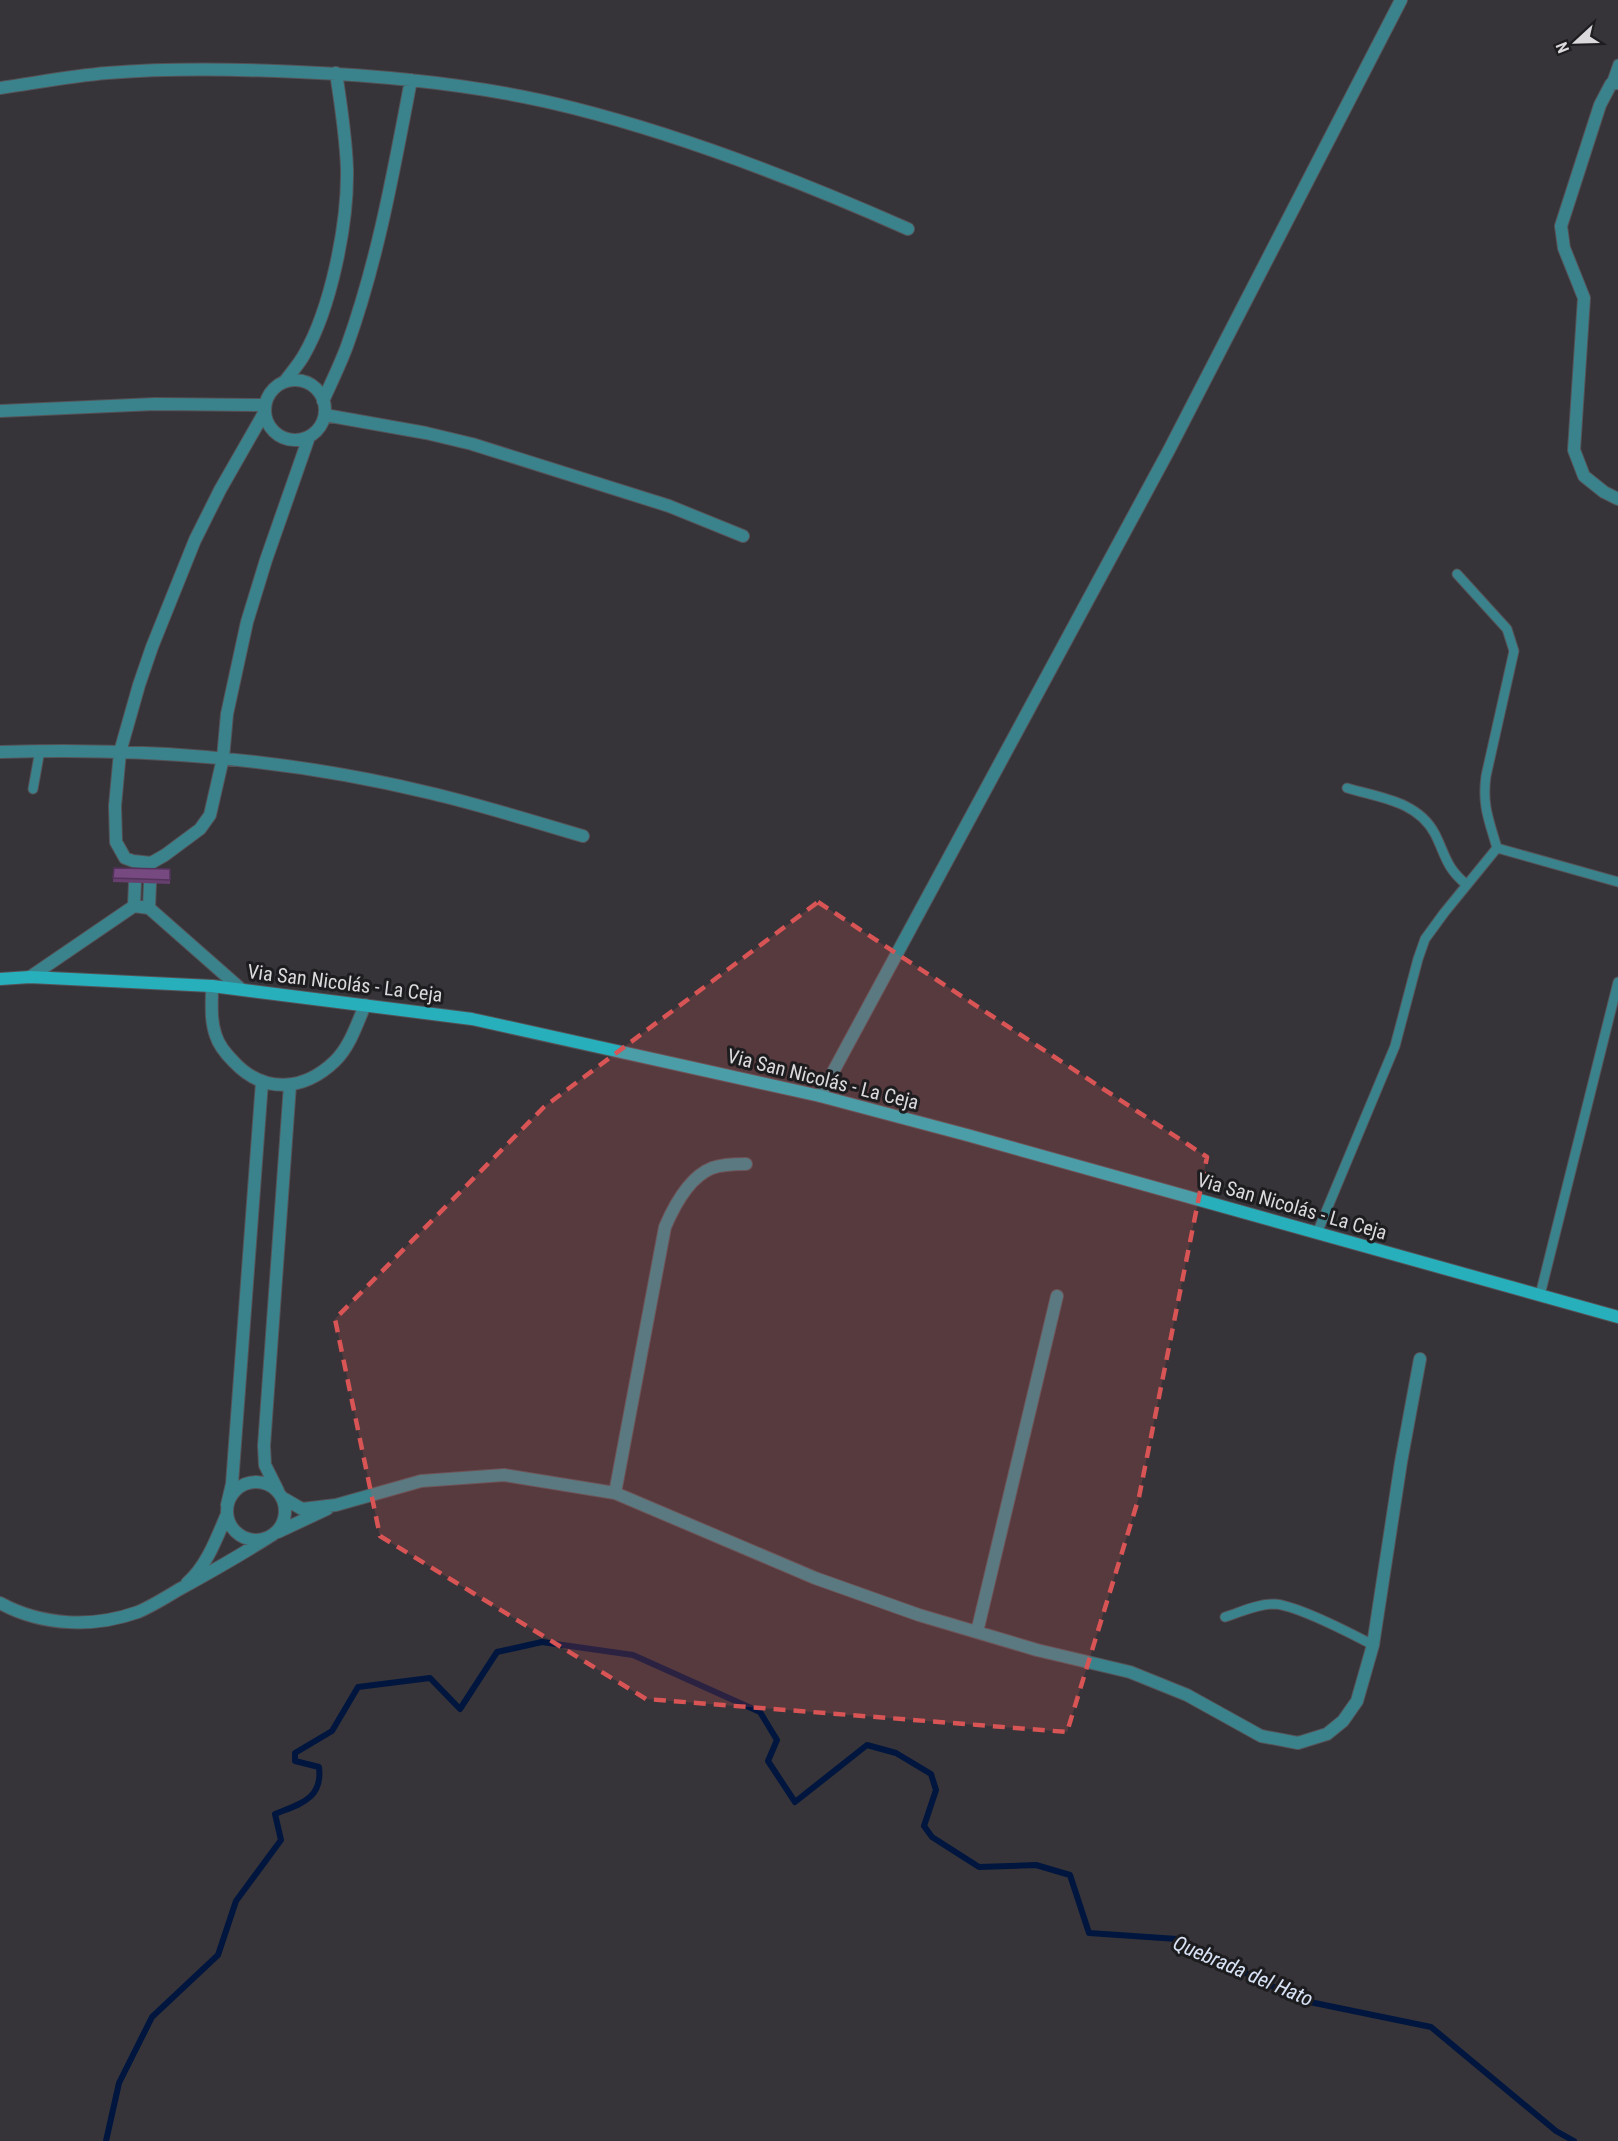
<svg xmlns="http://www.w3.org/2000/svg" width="1618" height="2141" font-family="'Roboto Condensed',sans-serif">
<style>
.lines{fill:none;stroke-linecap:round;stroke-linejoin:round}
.stream{stroke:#01163e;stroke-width:6}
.lane-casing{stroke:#555257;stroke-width:11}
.street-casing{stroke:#555257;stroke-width:14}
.secondary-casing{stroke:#555257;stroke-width:14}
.lane{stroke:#3b838c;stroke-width:9}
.street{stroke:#3b838c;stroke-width:12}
.secondary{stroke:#28afbc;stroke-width:12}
.wall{fill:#663f6f}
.building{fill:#774981;stroke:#53335a;stroke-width:1.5}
.marked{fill:#d85455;fill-opacity:0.2;stroke:#d85455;stroke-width:4.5;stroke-dasharray:12 8;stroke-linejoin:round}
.labels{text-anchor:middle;stroke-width:6;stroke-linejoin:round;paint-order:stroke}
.street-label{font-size:20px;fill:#dcd9dd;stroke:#1d1c1f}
.water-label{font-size:21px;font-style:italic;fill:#d8e3f5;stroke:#1d1c1f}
</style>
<rect width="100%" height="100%" fill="#373439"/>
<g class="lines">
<path class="stream" d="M 106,2141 L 119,2083 L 152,2017 L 218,1955 L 236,1901 L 281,1840 L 275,1814 C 300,1804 323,1799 319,1767 L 295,1761 L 295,1753 L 332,1731 L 358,1687 L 430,1678 L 460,1709 L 497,1652 L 542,1642 L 633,1655 L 760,1712 L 777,1740 L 768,1761 L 795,1802 L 867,1745 L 896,1753 L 931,1774 L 936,1790 L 924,1826 L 932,1837 L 979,1867 L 1036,1865 L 1070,1875 L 1089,1933 L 1177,1939 L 1300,2000 L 1431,2027 L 1556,2131 L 1574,2141"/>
<defs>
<path id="lane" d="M 1611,84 L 1618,64
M 1347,788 C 1380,798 1418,801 1435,834 C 1446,856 1446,868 1467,885
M 33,789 L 40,750
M 1497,848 L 1618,882
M 1317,1233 L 1395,1046 L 1418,959 L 1425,939 L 1444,913 L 1497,848 C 1489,820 1482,806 1486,776 L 1514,651 L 1507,629 L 1457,574
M 1540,1295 L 1618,982
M 1225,1617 C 1241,1612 1257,1604 1274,1604 C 1297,1605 1352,1634 1373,1645"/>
<path id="street" d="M 1618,83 L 1611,84 L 1600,105 L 1561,226 L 1564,248 L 1584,298 L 1574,450 L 1584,476 L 1604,492 L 1618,499
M 0,88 C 35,83 71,76 107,73 C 171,68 235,69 299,72 C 391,76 484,85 573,108 C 688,137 800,181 908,229
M265 410a30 30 0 1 1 60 0a30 30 0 1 1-60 0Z
M 285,381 C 291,373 299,364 304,355 C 331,308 348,224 347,169 C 346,137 341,105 336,73
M 323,401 C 331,383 340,365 347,346 C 378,260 394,169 411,80
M 0,411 L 155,404 L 265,405
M 264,413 L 220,490 L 195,540 L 152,647 L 139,685 L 120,752 L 115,806 L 116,842 L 125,858 L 133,861 L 151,863 L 165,855 L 200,829 L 210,815 L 223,758 L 227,714 L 247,622 L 266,560 L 309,437
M 325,415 L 426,433 L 472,444 L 669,506 L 743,536
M 0,752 C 144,747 290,759 430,793 C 481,805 532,821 583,836
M 134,906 L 135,882
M 149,908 L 150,883
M 30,977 L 134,906 L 149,908 L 241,989
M 212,986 C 212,1002 210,1020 216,1036 C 219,1046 226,1054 234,1062 C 264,1094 304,1091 335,1061 C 350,1046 357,1024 365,1005
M 820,1096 L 1169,450 L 1401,0
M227 1511a29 29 0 1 1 58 0a29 29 0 1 1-58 0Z
M 278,1491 L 265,1465 L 264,1446 L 290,1085
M 615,1493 L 665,1227 C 674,1206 689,1177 712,1168 C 723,1164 735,1164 746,1164
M 283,1498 L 302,1509 L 336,1505 L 421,1481 L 504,1475 L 615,1493 L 815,1578 L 919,1615 L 1037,1650 L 1130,1672 L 1187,1695 L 1261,1736 L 1298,1743 L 1327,1734 L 1343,1721 L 1357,1701 L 1373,1645 L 1401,1462 L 1420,1359
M 227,1505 L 232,1484 L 262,1082
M 278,1532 L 327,1509
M 187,1583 C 207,1566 217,1537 227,1514
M 0,1603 C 42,1626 93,1628 138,1612 C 152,1606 165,1598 178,1590 C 209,1573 239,1556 269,1537
M 977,1632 L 1057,1296"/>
<path id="secondary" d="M 0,979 L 30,977 L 212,986 L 472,1019 L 820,1096 L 967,1135 L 1618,1317"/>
</defs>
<use href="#lane" class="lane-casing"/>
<use href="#street" class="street-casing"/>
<use href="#secondary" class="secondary-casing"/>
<use href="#lane" class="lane"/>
<use href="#street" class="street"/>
<use href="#secondary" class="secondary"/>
</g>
<path class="wall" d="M 114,868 L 170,869 L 170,884 L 113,882 Z"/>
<path class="building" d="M 114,868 L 170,869 L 170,880 L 113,878 Z"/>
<path class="marked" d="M 818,902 L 1207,1157 L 1139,1497 L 1067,1732 L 646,1699 L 380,1536 L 335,1319 L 544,1107 Z"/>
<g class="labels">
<g class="street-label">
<text transform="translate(345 983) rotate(7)" y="7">Via San Nicolás - La Ceja</text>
<text transform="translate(823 1079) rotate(14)" y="7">Via San Nicolás - La Ceja</text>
<text transform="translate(1292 1206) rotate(16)" y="7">Via San Nicolás - La Ceja</text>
</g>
<g class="water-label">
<text transform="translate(1243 1971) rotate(23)" y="7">Quebrada del Hato</text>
</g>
</g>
<g transform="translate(1576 42) rotate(248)" stroke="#1d1c1f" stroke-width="4.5" paint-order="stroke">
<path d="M0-4.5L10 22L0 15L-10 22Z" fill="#dcd9dd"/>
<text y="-9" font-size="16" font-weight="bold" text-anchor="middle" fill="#dcd9dd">N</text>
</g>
</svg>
